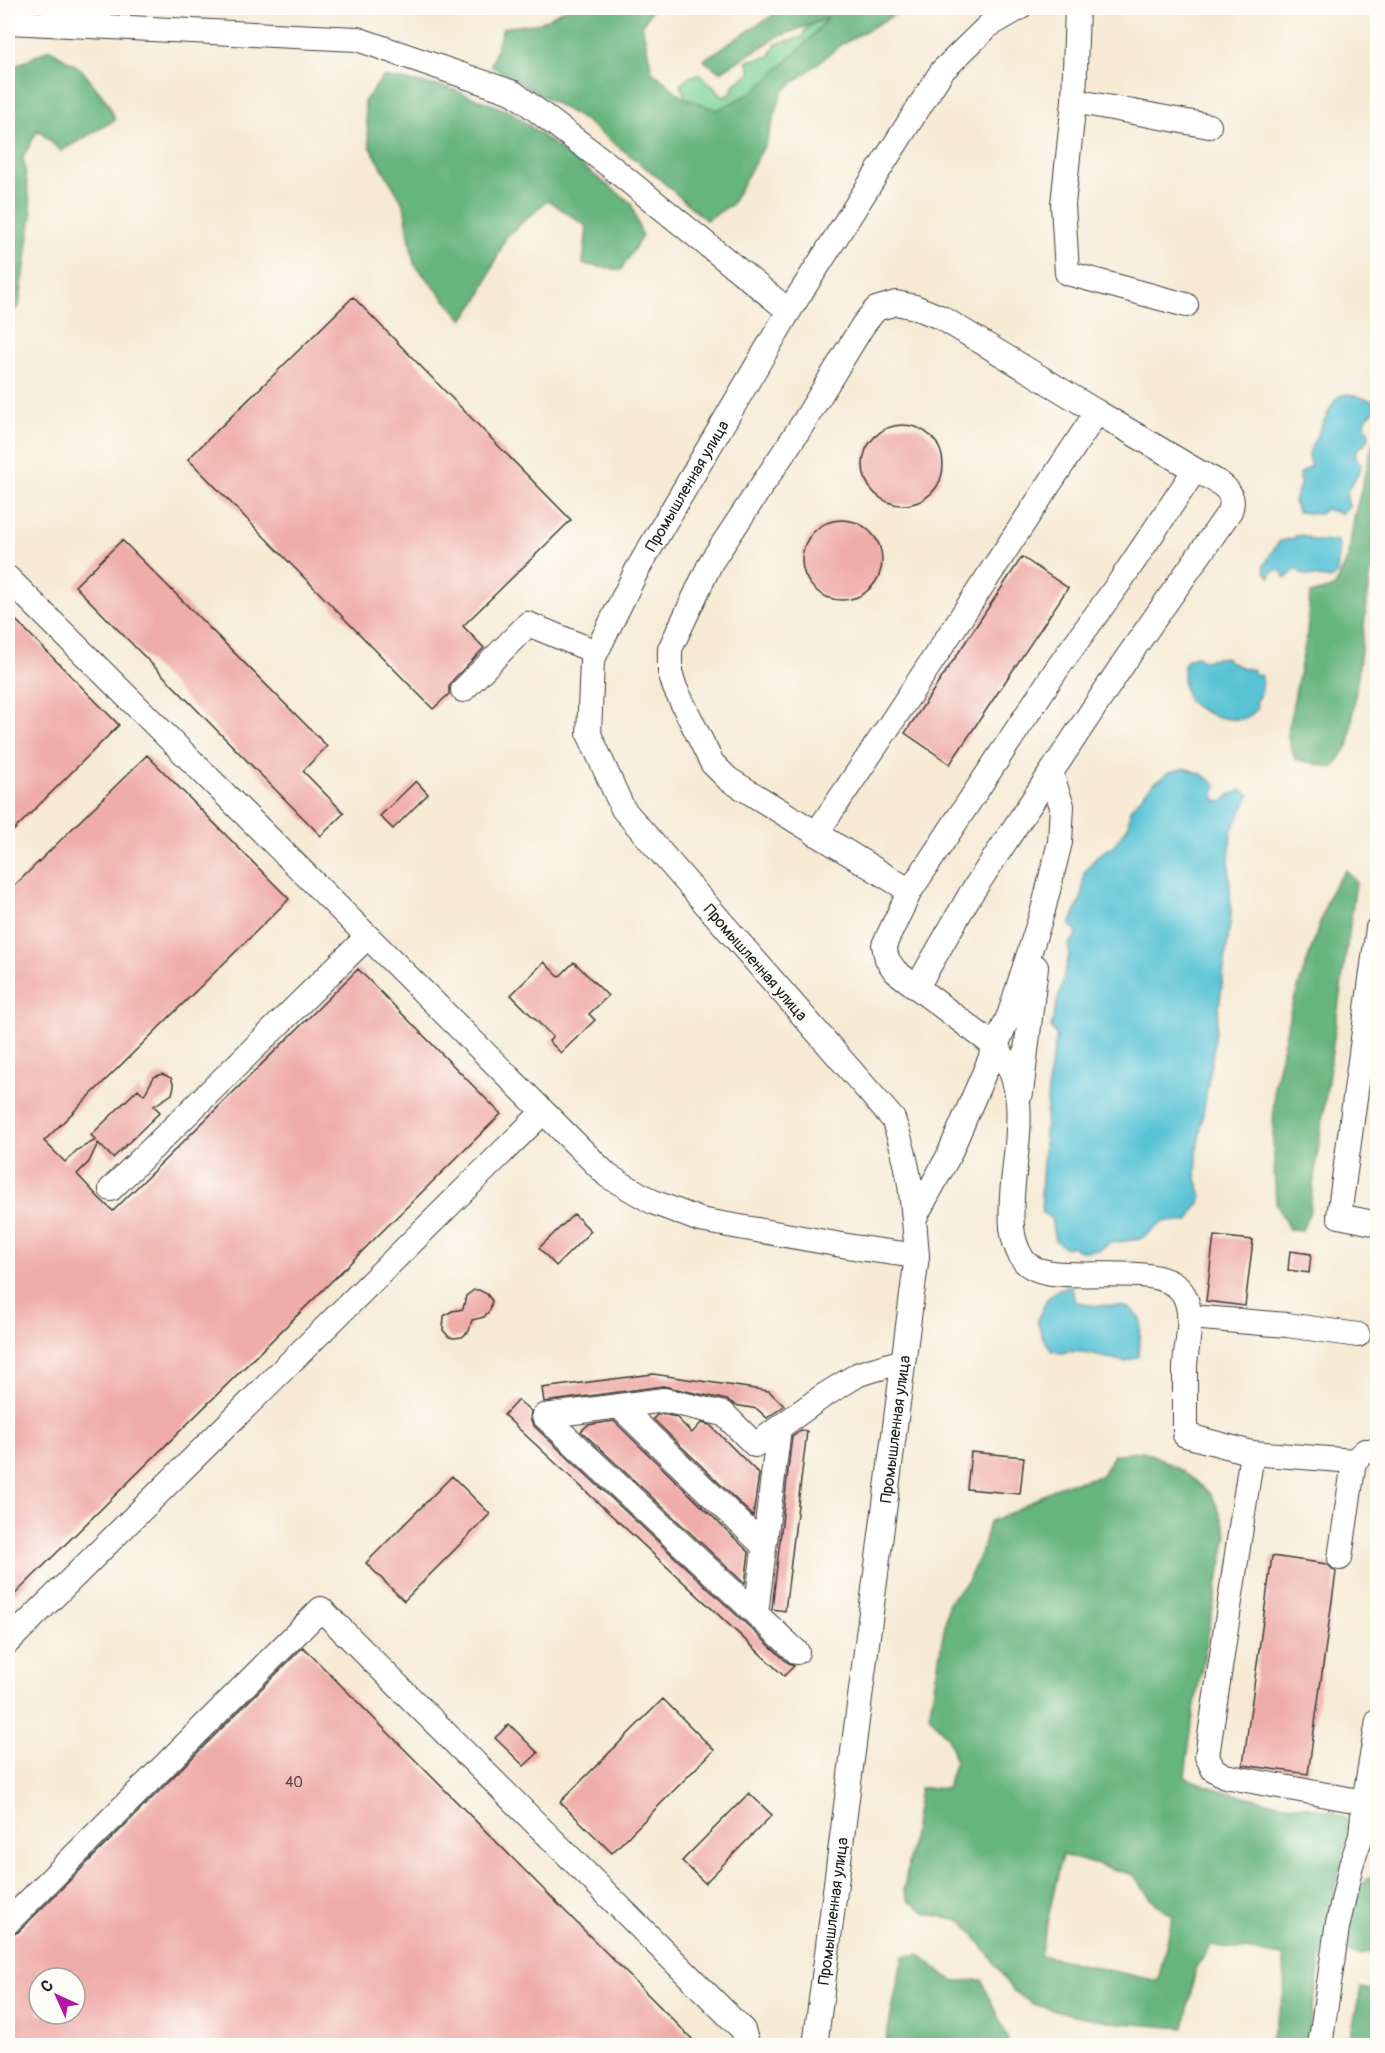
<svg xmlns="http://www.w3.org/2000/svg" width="1385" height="2053" font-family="Pangolin,sans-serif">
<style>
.green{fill:#7ed295;stroke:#4d7758;stroke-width:1.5}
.forest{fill:#66b47e;stroke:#41684d;stroke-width:1.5;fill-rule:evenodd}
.water{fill:#59c3d5;stroke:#3a7078;stroke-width:1.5}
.building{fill:#efaca8;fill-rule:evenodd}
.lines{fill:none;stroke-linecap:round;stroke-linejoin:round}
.minor-casing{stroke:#3d3b38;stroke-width:26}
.minor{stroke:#fff;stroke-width:24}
.labels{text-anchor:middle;stroke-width:4.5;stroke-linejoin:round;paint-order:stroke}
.number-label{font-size:14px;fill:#51403f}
.street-label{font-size:16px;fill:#1c1c1c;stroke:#fdfcf7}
</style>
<rect width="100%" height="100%" fill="#fdfcf7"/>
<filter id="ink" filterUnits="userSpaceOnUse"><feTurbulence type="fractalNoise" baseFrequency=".0167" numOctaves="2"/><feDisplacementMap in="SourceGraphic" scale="12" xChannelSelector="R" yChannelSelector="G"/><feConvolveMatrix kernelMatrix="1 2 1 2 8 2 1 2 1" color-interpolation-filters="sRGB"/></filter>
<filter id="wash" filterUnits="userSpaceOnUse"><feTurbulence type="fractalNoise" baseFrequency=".008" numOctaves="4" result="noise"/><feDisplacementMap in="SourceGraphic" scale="24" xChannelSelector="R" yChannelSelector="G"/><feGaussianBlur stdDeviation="1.35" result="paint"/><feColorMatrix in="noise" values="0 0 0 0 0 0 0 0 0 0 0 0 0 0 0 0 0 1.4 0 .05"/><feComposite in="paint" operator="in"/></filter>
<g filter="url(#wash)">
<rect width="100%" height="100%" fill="#f6ead4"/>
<path class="green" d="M 834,8 L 805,61 L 721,116 L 689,105 L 680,85 L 688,77 L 700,74 L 724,97 L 732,93 L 733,85 L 751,73 L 747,61 L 770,56 L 776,44 L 803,37 L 805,30 Z"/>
<path class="forest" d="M 567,8 L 653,8 L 642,25 L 652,71 L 684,98 L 717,110 L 755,91 L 804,45 L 828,18 L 777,37 L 720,72 L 703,60 L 784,8 L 902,8 L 894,15 L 842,44 L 782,92 L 767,141 L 731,205 L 706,220 L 655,175 L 584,120 L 491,66 L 503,28 L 540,23 Z
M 49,49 L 81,69 L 108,103 L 115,120 L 61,151 L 38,130 L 23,157 L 32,215 L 19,307 L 8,314 L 8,70 Z
M 383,77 L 446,87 L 511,112 L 631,203 L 642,236 L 621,270 L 583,264 L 587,227 L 548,200 L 506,237 L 479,298 L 463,320 L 414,264 L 404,205 L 370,147 L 364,102 Z
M 1373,442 L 1377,442 L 1377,524 L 1349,745 L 1333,768 L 1295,759 L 1287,734 L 1307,635 L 1310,594 L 1335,587 L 1348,557 L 1354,518 Z
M 1346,870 L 1356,882 L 1309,1214 L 1302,1230 L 1289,1229 L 1276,1203 L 1273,1142 L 1274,1087 L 1291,1009 L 1331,890 Z
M 1144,1451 C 1165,1460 1191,1475 1207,1491 C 1218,1502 1222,1520 1227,1534 L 1193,1715 L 1185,1777 C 1211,1789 1238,1795 1266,1801 C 1290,1806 1333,1806 1350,1823 L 1322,1951 L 1307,2045 L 1273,2045 L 1270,2042 C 1281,2010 1288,1991 1283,1956 L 1211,1945 L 1196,1967 L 1184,2028 L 1120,2023 L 1073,2015 L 1033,2004 L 1011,1989 L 990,1956 L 964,1922 L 926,1913 L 909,1901 L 904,1890 L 920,1788 L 947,1788 L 955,1760 L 948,1737 L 929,1716 L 949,1601 L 968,1581 L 982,1549 L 989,1522 L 1017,1510 L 1059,1486 L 1101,1476 L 1114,1455 ZM 1062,1855 L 1134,1875 C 1145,1892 1155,1906 1173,1915 L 1158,1981 L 1040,1955 Z
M 1377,1876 L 1377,1941 L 1373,1951 L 1360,1955 L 1346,1952 L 1353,1900 L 1367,1879 Z
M 920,1954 L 943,1975 L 955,1981 L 982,1980 L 1010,2045 L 885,2045 L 903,1956 Z
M 1361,1988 L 1377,1991 L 1377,2043 L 1350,2038 Z
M 1077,2034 L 1095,2045 L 1061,2045 L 1061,2041 Z"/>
<path class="water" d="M 1348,394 L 1377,402 L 1378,407 L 1366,418 L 1365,425 C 1374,440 1367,441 1356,451 L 1356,457 L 1361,465 C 1359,483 1341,483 1349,506 L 1341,514 L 1326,509 L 1319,514 L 1298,512 L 1294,502 L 1301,482 L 1299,479 L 1300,474 L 1311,466 L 1308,456 L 1312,445 L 1335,400 L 1340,396 Z
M 1303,535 L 1315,541 L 1338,541 C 1342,553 1337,562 1337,574 L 1331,579 L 1306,575 L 1297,570 L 1291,573 L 1287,578 L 1284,577 L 1281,571 L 1275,570 L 1271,573 L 1270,577 L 1265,572 L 1264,566 C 1270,557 1272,549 1280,541 L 1293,539 L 1296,536 Z
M 1197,656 L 1203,660 L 1225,657 L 1229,662 C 1237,666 1245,669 1254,670 L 1254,674 L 1262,676 L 1262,690 L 1256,702 L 1258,707 C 1245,729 1207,717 1191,703 C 1183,696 1180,666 1188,659 C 1191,657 1194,657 1197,656 Z
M 1184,768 L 1201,774 L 1216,784 L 1214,797 L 1218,802 L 1224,801 L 1230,795 L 1242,790 L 1250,795 L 1231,831 L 1229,864 L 1231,915 L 1214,1046 L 1197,1151 L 1196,1179 L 1202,1197 L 1188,1222 L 1164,1221 L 1140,1239 L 1110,1243 L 1099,1250 L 1080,1251 L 1071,1246 L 1066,1248 L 1055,1240 L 1051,1218 L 1043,1213 L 1041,1193 L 1049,1074 L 1057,1036 L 1051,1027 L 1069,956 L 1069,945 L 1078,933 L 1070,925 L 1082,896 L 1084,873 L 1097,856 L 1113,846 L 1128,827 L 1130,809 L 1152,785 L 1168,773 Z
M 1072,1286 L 1074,1300 C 1091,1311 1113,1301 1131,1309 C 1134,1311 1138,1317 1141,1320 L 1139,1356 L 1126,1362 L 1076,1351 L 1060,1353 L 1051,1350 L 1042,1336 L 1037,1320 L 1047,1299 L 1059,1289 Z"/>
<g id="blocks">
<path class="building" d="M 353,297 L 571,520 L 463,626 L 484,648 L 453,680 L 449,687 L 449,694 L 433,709 L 188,459 Z
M863 465a40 40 0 1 1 80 0a40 40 0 1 1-80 0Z
M802 560a40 40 0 1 1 80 0a40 40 0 1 1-80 0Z
M 122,540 L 327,746 L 303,771 L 344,813 L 321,836 L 75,586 Z
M 1022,557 L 1068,588 L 950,764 L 905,733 Z
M 8,612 L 119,725 L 8,836 Z
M 147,755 L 289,899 L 44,1141 L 65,1162 L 77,1150 L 96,1140 L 91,1135 L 138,1089 L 144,1095 L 154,1077 L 162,1074 L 171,1078 L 174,1086 L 172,1094 L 154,1106 L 160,1112 L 113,1158 L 98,1143 L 89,1162 L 77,1174 L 100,1199 L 113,1211 L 358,969 L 501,1114 L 8,1601 L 8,892 Z
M 416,781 L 428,794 L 393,829 L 380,816 Z
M 544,962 L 559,977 L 574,962 L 608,996 L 589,1014 L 595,1020 L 561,1053 L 549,1041 L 553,1037 L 511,995 Z
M 574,1214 L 591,1231 L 556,1266 L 539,1248 Z
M 1214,1236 L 1253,1240 L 1245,1306 L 1206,1301 Z
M 1290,1251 L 1311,1254 L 1309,1273 L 1288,1270 Z
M 474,1290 L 479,1290 L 487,1294 L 492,1301 L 490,1310 L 484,1317 L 472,1320 L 469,1331 L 462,1337 L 454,1338 L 449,1337 L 443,1330 L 444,1316 L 452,1311 L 463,1309 L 466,1296 Z
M 653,1374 L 769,1391 L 784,1406 L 767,1418 L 757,1409 L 735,1405 L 727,1400 L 663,1386 L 544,1402 L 542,1388 Z
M 518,1400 L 531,1411 L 530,1419 L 534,1426 L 787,1662 L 794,1666 L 784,1676 L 504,1415 Z
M 663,1414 L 676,1417 L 692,1433 L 701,1423 L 710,1425 L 759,1474 L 753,1516 L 653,1419 L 657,1415 Z
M 614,1421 L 749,1552 L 745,1584 L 581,1431 L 588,1425 Z
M 801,1430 L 807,1431 L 785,1611 L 772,1609 L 792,1436 Z
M 971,1452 L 1024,1457 L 1020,1494 L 967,1489 Z
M 452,1476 L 490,1514 L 404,1601 L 366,1563 Z
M 1272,1556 L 1327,1564 L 1336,1572 L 1308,1774 L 1243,1765 Z
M 303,1647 L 699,2046 L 8,2046 L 8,1936 L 18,1932 ZM 39,1978 L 75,1978 L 75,2014 L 39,2014 Z
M 663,1699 L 714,1750 L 612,1853 L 560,1802 Z
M 509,1724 L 538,1753 L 524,1766 L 495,1738 Z
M 749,1793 L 772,1815 L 705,1883 L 682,1861 Z"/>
</g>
</g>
<g filter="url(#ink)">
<use href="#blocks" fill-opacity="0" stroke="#3d3b38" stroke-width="1.5"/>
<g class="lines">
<defs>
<g id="minor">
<path d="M 1077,8 L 1074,101 L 1063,204 L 1067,273 L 1186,305"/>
<path d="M 8,22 L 357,39 L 514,93 L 610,166 L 789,311"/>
<path d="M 1074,101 L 1209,126"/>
<path d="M 1097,412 L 1195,470 L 1119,583 L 1059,666 L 910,891 L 884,945 L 887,959 L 895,971 L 996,1047 C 1032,1088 1015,1146 1012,1196 C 1011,1218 1010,1239 1022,1258 C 1043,1294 1161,1253 1184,1295 C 1195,1316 1186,1344 1185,1367 C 1185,1390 1185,1413 1185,1435 L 1252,1453 L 1354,1461"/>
<path d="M 8,578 L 608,1176 L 653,1202 L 700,1220 L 859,1248 L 917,1256"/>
<path d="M 463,690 L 528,624 L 596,652"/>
<path d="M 816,834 L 879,741 L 1097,412 L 942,318 L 915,307 L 896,303 L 876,309 L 863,325 L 802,425 L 711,562 L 670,649 L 670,672 L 675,688 L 712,763 L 728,779 L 910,891"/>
<path d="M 1378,928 L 1339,1216 L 1378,1224"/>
<path d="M 917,987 L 970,895 L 1127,658 L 1230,511 C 1239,488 1212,479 1195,470"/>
<path d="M 1021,1093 L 1036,967"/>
<path d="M 111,1189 L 367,937"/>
<path d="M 914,1219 L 948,1157 L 1010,1013 L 1043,910 L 1060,842 L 1062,806 L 1051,774"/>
<path d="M 1190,1317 L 1287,1325 L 1358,1335"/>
<path d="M 619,1406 L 764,1546"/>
<path d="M 1252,1453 L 1207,1756 L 1213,1769 L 1225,1776 L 1364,1802"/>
<path d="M 1340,1558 L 1354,1461 L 1365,1451 L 1378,1452"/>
<path d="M 756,1613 L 779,1428"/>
<path d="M 8,1642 L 542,1113"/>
<path d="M 797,1652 L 544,1416 L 664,1400 L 724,1414 L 755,1445 L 823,1396 L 859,1374 L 903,1361"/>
<path d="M 8,1922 L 321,1609 L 743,2030 L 748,2046"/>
<path id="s1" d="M 815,2046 L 917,1256 C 913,1205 911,1167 893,1119 L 623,809 L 589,734 L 592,661 L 637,570 L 789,311 L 942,71 L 988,26 L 1019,8"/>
<path d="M 1320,2046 L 1337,1928 L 1351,1865 L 1361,1836 L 1364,1802 L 1378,1721"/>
</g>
</defs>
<use href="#minor" class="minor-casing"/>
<use href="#minor" class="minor"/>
</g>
</g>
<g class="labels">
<g class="number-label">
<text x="294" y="1787">40</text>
</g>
<g class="street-label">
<text dy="6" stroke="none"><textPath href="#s1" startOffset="1702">Промышленная улица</textPath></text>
<text transform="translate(756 962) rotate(49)" y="6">Промышленная улица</text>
<text dy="6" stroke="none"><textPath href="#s1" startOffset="622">Промышленная улица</textPath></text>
<text dy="6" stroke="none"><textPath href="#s1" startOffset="136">Промышленная улица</textPath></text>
</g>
</g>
<rect width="1385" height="2053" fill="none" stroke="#fdfcf7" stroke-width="30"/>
<g transform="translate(57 1996) rotate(315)"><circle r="28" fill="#fdfcf7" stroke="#a3a29f" stroke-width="1.5"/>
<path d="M0-4.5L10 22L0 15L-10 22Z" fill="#b5179e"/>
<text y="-9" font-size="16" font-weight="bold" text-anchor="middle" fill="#1c1c1c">С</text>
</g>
</svg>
